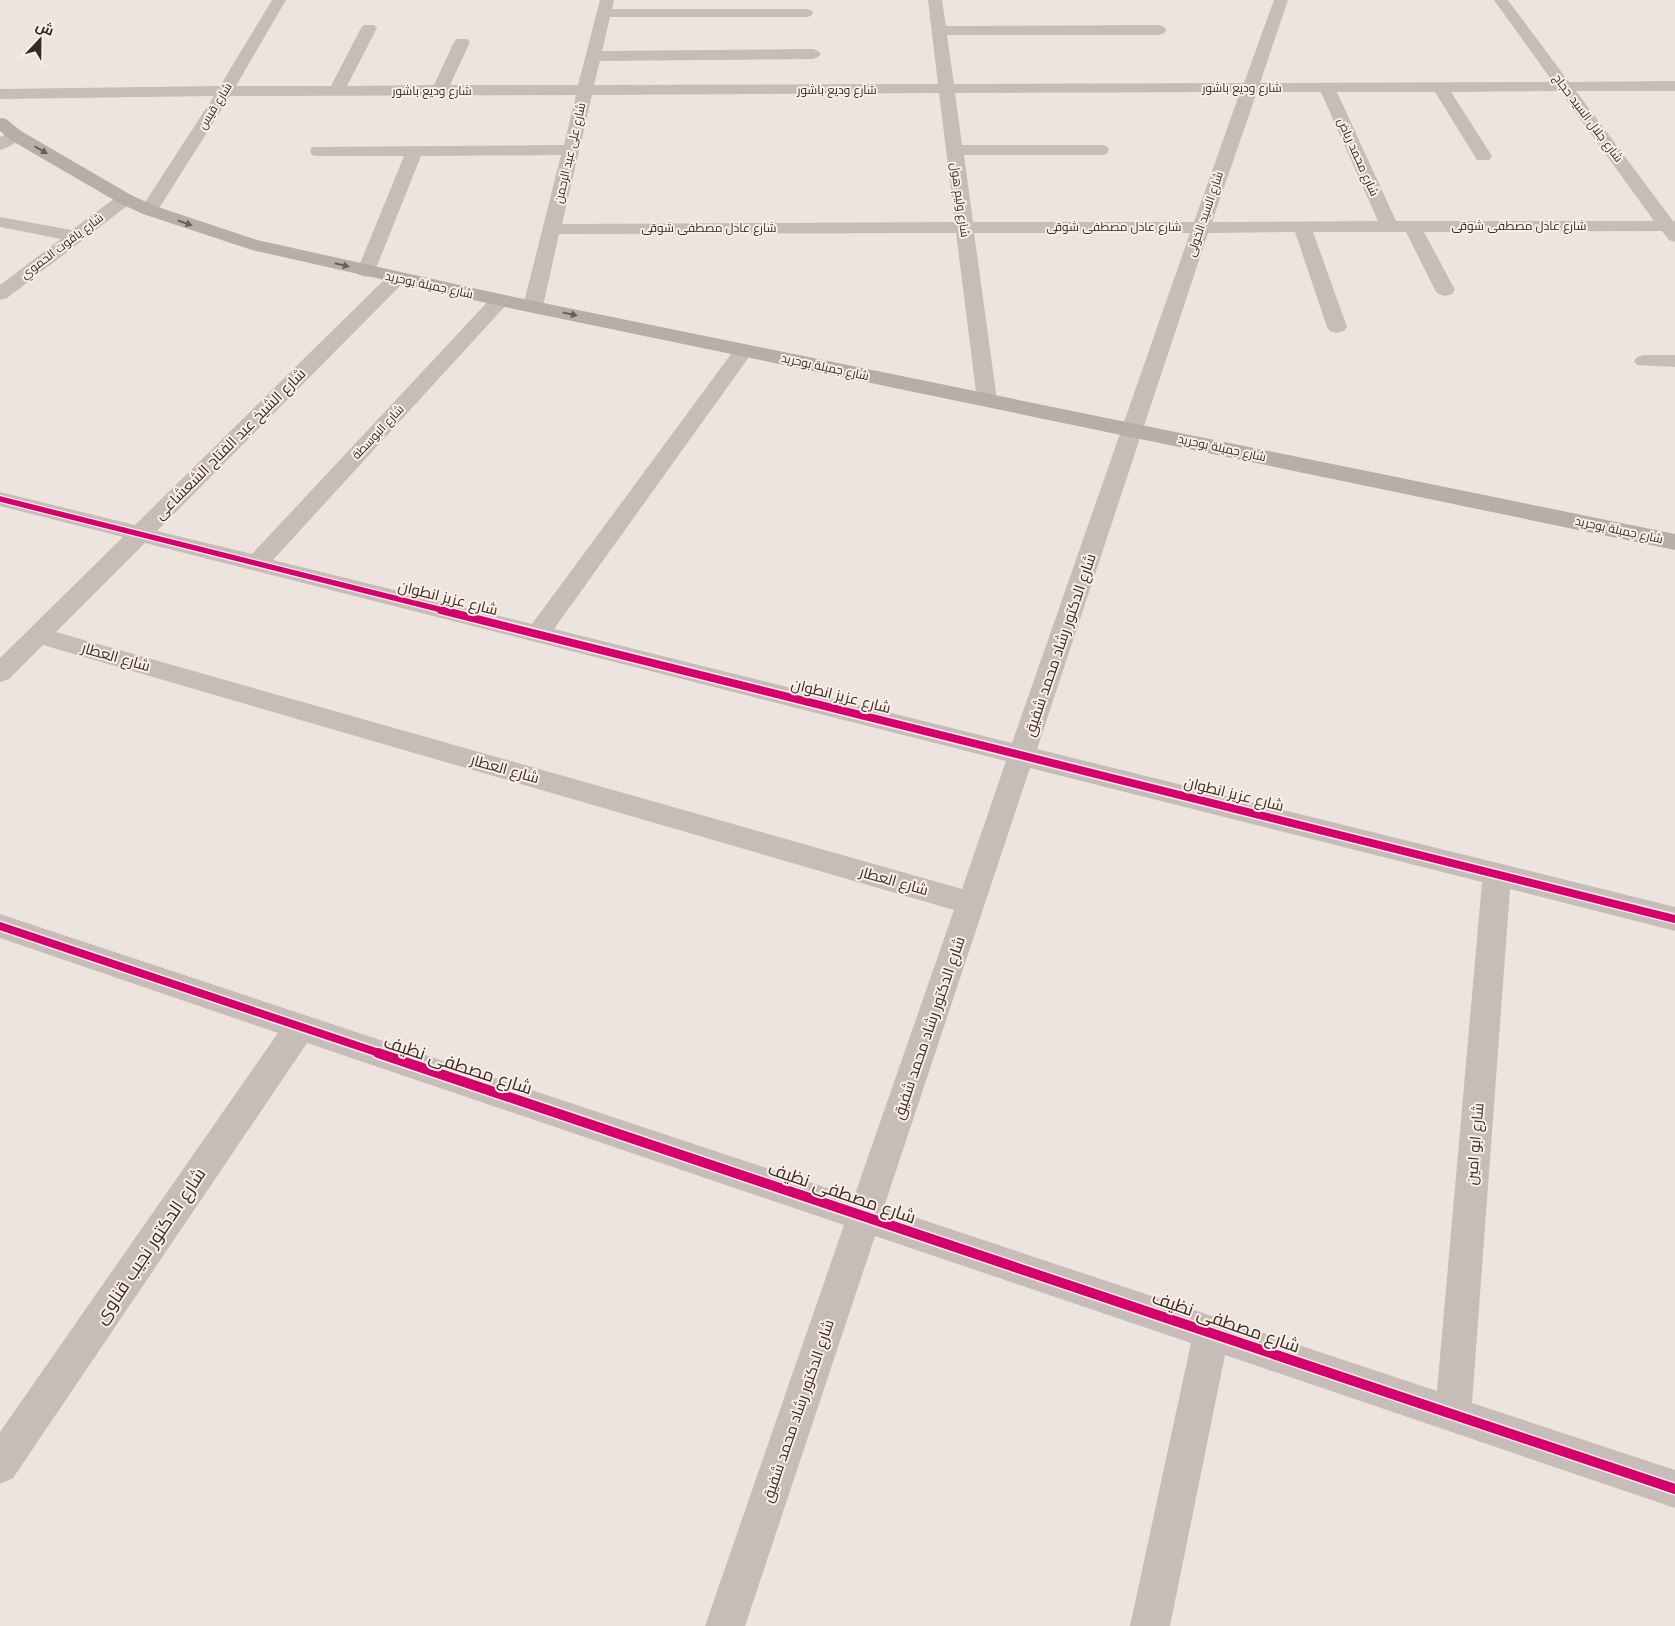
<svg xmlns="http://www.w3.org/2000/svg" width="1675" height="1626" font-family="'PT Sans',Cairo,sans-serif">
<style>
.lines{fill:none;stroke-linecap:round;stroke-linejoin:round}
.street{fill:#c6bdb9;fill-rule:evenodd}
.secondary{fill:#b7ada9;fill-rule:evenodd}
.cycleway-far2-casing{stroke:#faeee6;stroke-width:8}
.cycleway-far1-casing{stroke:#faeee6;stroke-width:11}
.cycleway-casing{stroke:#faeee6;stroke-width:13}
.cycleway-far2{stroke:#d6006c;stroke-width:5.5}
.cycleway-far1{stroke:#d6006c;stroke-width:8}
.cycleway{stroke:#d6006c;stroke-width:10}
.oneway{fill:#6a5e5b}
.labels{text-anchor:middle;stroke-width:4;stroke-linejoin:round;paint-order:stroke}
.far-street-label{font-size:12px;fill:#372927;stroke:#faeee6}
.street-label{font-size:15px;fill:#372927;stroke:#faeee6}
.near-street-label{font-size:18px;fill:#372927;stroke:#faeee6}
</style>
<rect width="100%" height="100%" fill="#ede4e0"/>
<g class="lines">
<path class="street" d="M 272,0 L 286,0 L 236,86 L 331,86 L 361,28 L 364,25 L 374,25 L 377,28 L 347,86 L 434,85 L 454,42 L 457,39 L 467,39 L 470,42 L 450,85 L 578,85 L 600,0 L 614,0 L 612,9 L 806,9 L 811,10 L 813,13 L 811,16 L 806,17 L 610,17 L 602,51 L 813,49 L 818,51 L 821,54 L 818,57 L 813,59 L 600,61 L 594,85 L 938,84 L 928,0 L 942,0 L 946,26 L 1159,25 L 1164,27 L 1167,30 L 1164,33 L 1159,35 L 947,35 L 954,84 L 1244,83 L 1274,0 L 1288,0 L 1260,83 L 1553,82 L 1494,0 L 1508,0 L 1569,82 L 1675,81 L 1675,91 L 1576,91 L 1673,221 L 1675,221 L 1675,242 L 1669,240 L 1662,231 L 1424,232 L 1455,290 L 1452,294 L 1445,296 L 1438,294 L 1435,290 L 1406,232 L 1313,232 L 1347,327 L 1344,331 L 1337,333 L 1330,331 L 1327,327 L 1295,232 L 1208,233 L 1037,749 L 1675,907 L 1675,931 L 1510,889 L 1472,1403 L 1675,1470 L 1675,1508 L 1225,1355 L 1170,1626 L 1130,1626 L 1191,1343 L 875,1236 L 745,1626 L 705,1626 L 844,1225 L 307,1043 L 13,1478 L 0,1484 L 0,1432 L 278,1033 L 0,938 L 0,914 L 854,1197 L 954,910 L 43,645 L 9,679 L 0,682 L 0,658 L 123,537 L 0,506 L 0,492 L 135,525 L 390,274 L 397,272 L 404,274 L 407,278 L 404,282 L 157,531 L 252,554 L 493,296 L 500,294 L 507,296 L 510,300 L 507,304 L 273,560 L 532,624 L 737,346 L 744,344 L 751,346 L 754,350 L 554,629 L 1012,743 L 1190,233 L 974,233 L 997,400 L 994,404 L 987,406 L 980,404 L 977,400 L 956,233 L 559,234 L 543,306 L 540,310 L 533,312 L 526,310 L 523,306 L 561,155 L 421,156 L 375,271 L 373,275 L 366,277 L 359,275 L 357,271 L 404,156 L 318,156 L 312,155 L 310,151 L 312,147 L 564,145 L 576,95 L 230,96 L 158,210 L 155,214 L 149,215 L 143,214 L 140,210 L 214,96 L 0,99 L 0,89 L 220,86 ZM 1560,91 L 1654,221 L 1396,221 L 1337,92 L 1435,92 L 1477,160 L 1489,160 L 1492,156 L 1451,92 ZM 1240,92 L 1194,222 L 973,222 L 964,155 L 1101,155 L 1107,154 L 1109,150 L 1107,146 L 1101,145 L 962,145 L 955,93 ZM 1257,92 L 1321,92 L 1378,221 L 1212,222 ZM 939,93 L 955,222 L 562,224 L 592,95 ZM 145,543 L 1006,761 L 962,889 L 56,632 ZM 1030,768 L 1482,882 L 1437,1391 L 884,1207 Z
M 15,130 L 21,131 L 23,135 C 18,142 8,148 0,150 L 0,137 Z
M 125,194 L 131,195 L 134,199 L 131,203 L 7,298 L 0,300 L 0,285 L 61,239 L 0,227 L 0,217 L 72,230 L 119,195 Z
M 1644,355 L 1675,355 L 1675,367 L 1637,365 L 1634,361 L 1637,357 Z"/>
<path class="secondary" d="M 0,118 L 6,119 L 21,131 L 131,195 L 155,206 L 257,240 L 500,294 L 1675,534 L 1675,550 L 500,306 L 252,250 L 143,214 L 119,203 L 9,139 L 0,131 Z"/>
<defs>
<path id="cycleway-far2" d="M 0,499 L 446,611"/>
<path id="cycleway-far1" d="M 441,610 L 1675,919
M 0,926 L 382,1054"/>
<path id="cycleway" d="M 378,1053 L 1675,1489"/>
</defs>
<use href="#cycleway-far2" class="cycleway-far2-casing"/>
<use href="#cycleway-far1" class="cycleway-far1-casing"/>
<use href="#cycleway" class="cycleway-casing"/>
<use href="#cycleway-far2" class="cycleway-far2"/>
<use href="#cycleway-far1" class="cycleway-far1"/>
<use href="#cycleway" class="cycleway"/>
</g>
<defs><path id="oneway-solid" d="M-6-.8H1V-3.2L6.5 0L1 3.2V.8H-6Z" transform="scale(1.25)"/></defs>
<g class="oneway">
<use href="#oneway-solid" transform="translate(41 150) rotate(30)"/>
<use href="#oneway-solid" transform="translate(185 223) rotate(19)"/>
<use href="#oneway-solid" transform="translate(342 265) rotate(13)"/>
<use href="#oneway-solid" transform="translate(570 314) rotate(12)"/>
</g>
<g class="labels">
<g class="far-street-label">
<text x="1242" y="92">شارع وديع باشور</text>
<text x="837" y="94">شارع وديع باشور</text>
<text x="432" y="95">شارع وديع باشور</text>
<text transform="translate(215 106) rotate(-58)" y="4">شارع قيس</text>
<text transform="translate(1588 118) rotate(53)" y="4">شارع جلال السيد حجاج</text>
<text transform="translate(570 153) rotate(-77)" y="4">شارع على عبد الرحمن</text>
<text transform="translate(1358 157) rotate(66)" y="4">شارع محمد رياض</text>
<text transform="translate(960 200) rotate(82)" y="4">شارع وليم هول</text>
<text transform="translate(1205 214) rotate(-71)" y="4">شارع السيد الخولى</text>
<text x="1519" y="230">شارع عادل مصطفى شوقى</text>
<text x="1114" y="231">شارع عادل مصطفى شوقى</text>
<text x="709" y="232">شارع عادل مصطفى شوقى</text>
<text transform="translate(62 246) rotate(-37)" y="4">شارع ياقوت الحموي</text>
<text transform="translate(429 285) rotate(12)" y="4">شارع جميلة بوحريد</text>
<text transform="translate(825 367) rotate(12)" y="4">شارع جميلة بوحريد</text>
<text transform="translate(378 432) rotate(-47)" y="4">شارع البوسطة</text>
<text transform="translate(1222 448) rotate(12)" y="4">شارع جميلة بوحريد</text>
<text transform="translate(1619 530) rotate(12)" y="4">شارع جميلة بوحريد</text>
</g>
<g class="street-label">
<text transform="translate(230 444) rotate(-45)" y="5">شارع الشيخ عبد الفتاح الشعشاعى</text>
<text transform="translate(448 598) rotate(14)" y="5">شارع عزيز انطوان</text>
<text transform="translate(1060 645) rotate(-71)" y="5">شارع الدكتور رشاد محمد شفيق</text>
<text transform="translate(116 657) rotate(16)" y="5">شارع العطار</text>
<text transform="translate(841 696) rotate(14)" y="5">شارع عزيز انطوان</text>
<text transform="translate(505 769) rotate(16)" y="5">شارع العطار</text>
<text transform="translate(1234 794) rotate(14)" y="5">شارع عزيز انطوان</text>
<text transform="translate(894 881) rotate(16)" y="5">شارع العطار</text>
<text transform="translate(929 1028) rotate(-71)" y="5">شارع الدكتور رشاد محمد شفيق</text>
<text transform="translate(1475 1144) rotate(-85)" y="5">شارع ابو امين</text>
<text transform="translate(798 1411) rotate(-71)" y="5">شارع الدكتور رشاد محمد شفيق</text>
</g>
<g class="near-street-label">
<text transform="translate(458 1065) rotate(18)" y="6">شارع مصطفى نظيف</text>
<text transform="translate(842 1193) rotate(19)" y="6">شارع مصطفى نظيف</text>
<text transform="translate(150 1246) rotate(-56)" y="6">شارع الدكتور نجيب قناوى</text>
<text transform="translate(1226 1322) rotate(19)" y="6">شارع مصطفى نظيف</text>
</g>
</g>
<g transform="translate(40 40) rotate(22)" stroke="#faeee6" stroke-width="4" paint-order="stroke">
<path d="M0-4L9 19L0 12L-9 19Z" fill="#372927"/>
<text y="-8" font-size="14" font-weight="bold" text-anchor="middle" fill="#372927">ش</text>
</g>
</svg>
